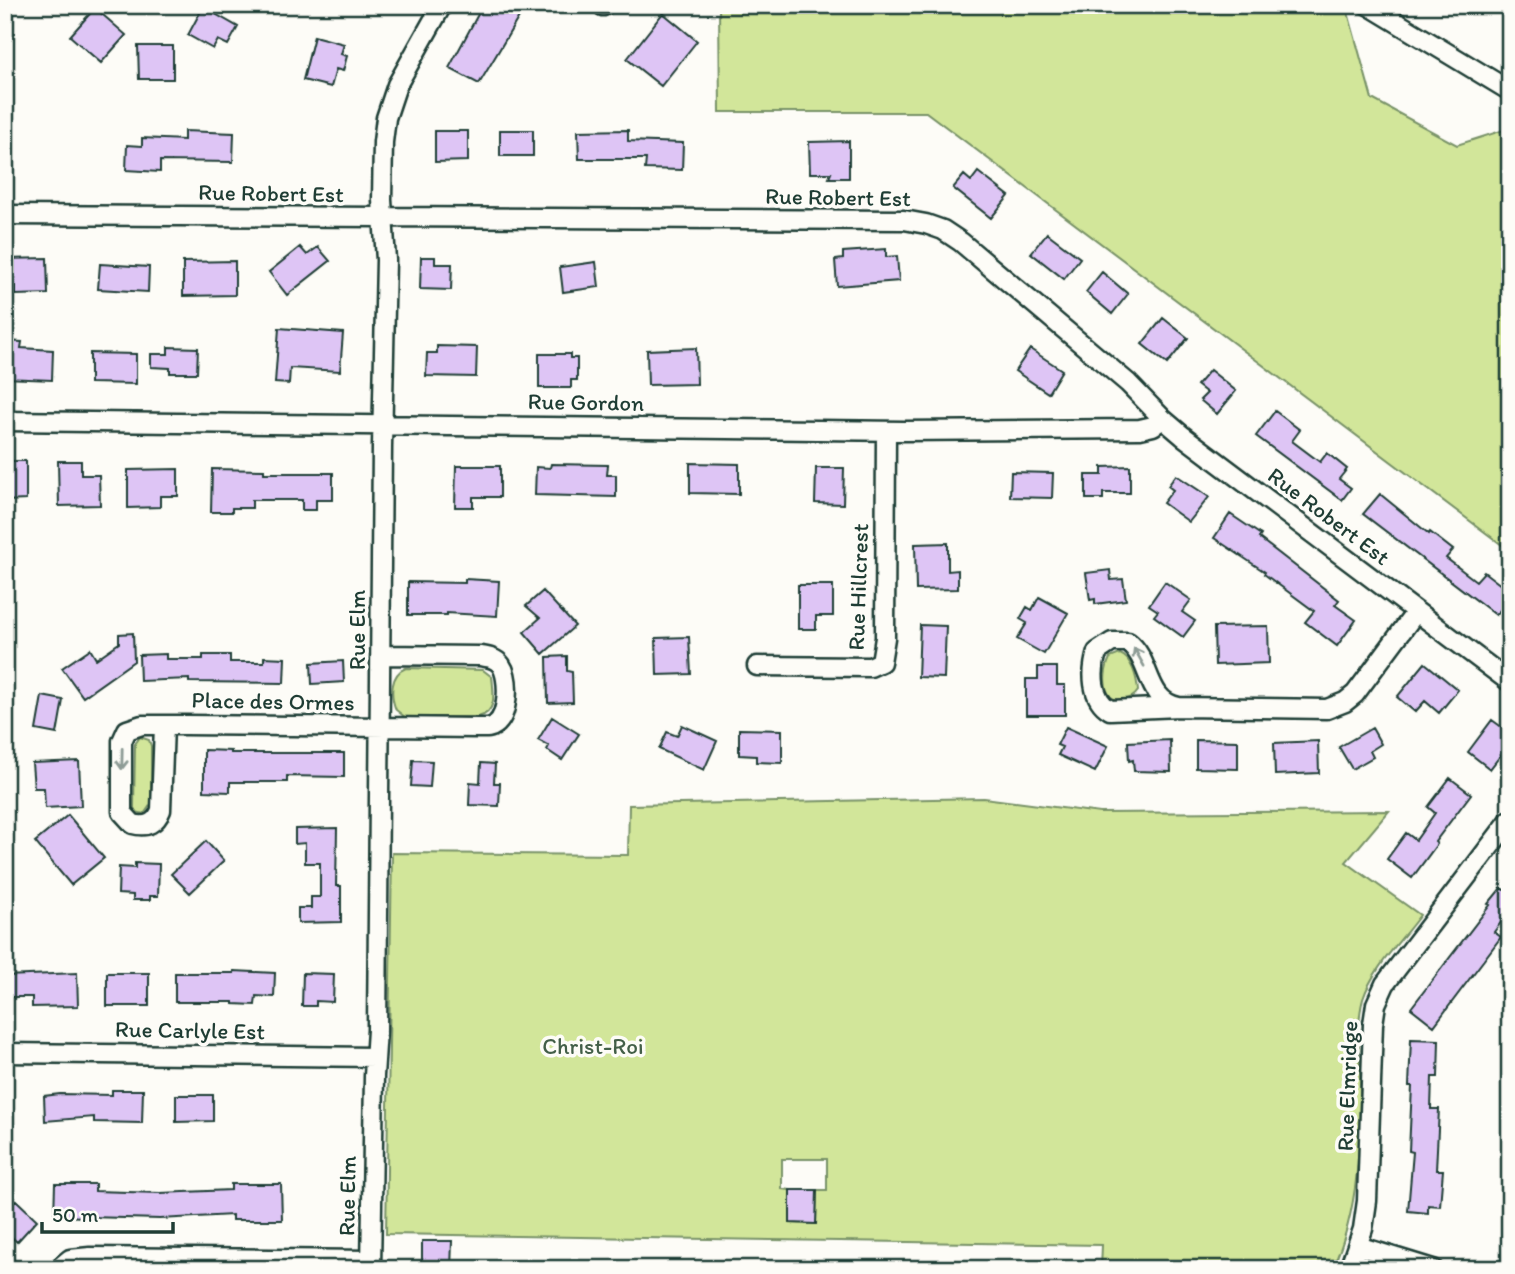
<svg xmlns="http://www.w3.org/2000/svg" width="1515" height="1274" font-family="Itim,sans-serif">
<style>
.green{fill:#d2e69a;stroke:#789267;stroke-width:2;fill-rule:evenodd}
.building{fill:#dec5f5;stroke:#1f3d34;stroke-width:2}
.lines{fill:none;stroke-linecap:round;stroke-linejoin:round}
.street-casing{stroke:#1f3d34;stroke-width:23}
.street{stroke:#fdfcf7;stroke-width:18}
.oneway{stroke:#8e9c96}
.labels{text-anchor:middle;stroke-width:7;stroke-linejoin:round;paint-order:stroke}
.street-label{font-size:23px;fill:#1f3d34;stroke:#fdfcf7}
.park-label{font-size:23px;fill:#435f48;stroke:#fdfcf7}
</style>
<rect width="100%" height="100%" fill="#fdfcf7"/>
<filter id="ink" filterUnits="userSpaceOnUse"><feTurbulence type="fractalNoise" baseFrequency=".0143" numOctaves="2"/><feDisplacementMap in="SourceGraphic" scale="14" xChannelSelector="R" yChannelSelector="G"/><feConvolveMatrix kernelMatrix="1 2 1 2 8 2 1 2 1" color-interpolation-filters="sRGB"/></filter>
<g filter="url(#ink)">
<path class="green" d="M 719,5 L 1346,5 L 1372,99 L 1457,145 L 1510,128 L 1510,207 L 1505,210 L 1503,251 L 1510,279 L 1510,551 L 926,112 L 720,112 Z
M 1120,654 C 1132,658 1137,679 1138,691 C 1134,697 1130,699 1123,700 C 1101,703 1103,671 1110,658 Z
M 406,668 L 483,670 L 492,677 C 494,693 497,713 478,717 L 405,717 L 396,710 C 390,695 390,674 406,668 Z
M 140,737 L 149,740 L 151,746 L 151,804 L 144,814 L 136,812 L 134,808 L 135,744 Z
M 984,798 L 1100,813 L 1389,811 L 1346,862 L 1420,915 C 1401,941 1373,968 1363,999 C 1356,1024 1360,1053 1360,1079 C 1360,1143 1360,1210 1332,1269 L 1101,1269 L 1102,1245 L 386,1234 L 392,853 L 628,855 L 629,805 ZM 782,1159 L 827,1159 L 827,1190 L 817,1190 L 816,1224 L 790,1223 L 790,1190 L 782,1189 Z"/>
<path class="building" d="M 483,5 L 526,5 L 479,84 L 449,68 Z
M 203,7 L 238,27 L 228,45 L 218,40 L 213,49 L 188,35 Z
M 95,8 L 126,35 L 101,63 L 70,36 Z
M 663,13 L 697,41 L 661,86 L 627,59 Z
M 314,36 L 344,44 L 341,54 L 347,56 L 343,71 L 336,69 L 331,87 L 303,80 Z
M 138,46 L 173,46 L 173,79 L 139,79 Z
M 500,130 L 533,130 L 533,156 L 500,156 Z
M 628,130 L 628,141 L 683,143 L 682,170 L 645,169 L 646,159 L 579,159 L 578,131 Z
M 184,131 L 234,133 L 233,162 L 160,161 L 160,172 L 126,170 L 127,145 L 142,146 L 142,138 L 184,140 Z
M 435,131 L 468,131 L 468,161 L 435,162 Z
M 849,141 L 849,178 L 829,178 L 831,173 L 810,173 L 809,142 Z
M 978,172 L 1009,196 L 991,218 L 953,188 L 964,175 L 971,181 Z
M 1047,233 L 1080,258 L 1064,279 L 1031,253 Z
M 300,247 L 307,255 L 318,247 L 330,261 L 287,295 L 269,272 Z
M 886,249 L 886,257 L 897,256 L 899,281 L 837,286 L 835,260 L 843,259 L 843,252 Z
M 421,257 L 435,257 L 435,264 L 452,264 L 451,290 L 420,289 Z
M 47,258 L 48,294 L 15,295 L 15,286 L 5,287 L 5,259 Z
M 235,261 L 235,295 L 183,296 L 183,262 Z
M 596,262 L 599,287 L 563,292 L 560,267 Z
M 100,264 L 149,267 L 148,292 L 98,289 Z
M 1102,272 L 1128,294 L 1112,314 L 1086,292 Z
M 1163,318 L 1188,338 L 1167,364 L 1142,344 Z
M 279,328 L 343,333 L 340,371 L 290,368 L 289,384 L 275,383 Z
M 5,341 L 22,342 L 21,348 L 53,350 L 52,380 L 5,378 Z
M 437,346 L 477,347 L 476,377 L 426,376 L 427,353 L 437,353 Z
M 168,347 L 198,348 L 197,373 L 170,373 L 170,368 L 151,367 L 151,354 L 168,354 Z
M 696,348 L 697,384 L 648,385 L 647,350 Z
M 1030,349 L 1062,370 L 1048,393 L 1015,371 Z
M 90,353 L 136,354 L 136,384 L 90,383 Z
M 539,354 L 570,354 L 570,358 L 577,358 L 577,380 L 571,380 L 571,388 L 539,388 Z
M 1210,370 L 1236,391 L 1217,414 L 1200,400 L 1207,393 L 1197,385 Z
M 1275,411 L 1300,430 L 1292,441 L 1320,462 L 1327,453 L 1347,469 L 1339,479 L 1351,488 L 1342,500 L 1256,436 Z
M 5,461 L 26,461 L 26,500 L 5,501 Z
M 58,461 L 81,461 L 81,475 L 99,475 L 100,505 L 59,506 Z
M 690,463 L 739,464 L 739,494 L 690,493 Z
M 551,464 L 608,465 L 607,475 L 616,475 L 616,497 L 535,495 L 536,467 L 550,468 Z
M 456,466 L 500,466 L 500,497 L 473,497 L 473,507 L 455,507 Z
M 1130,466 L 1130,493 L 1103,493 L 1103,499 L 1086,499 L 1086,475 L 1102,475 L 1102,467 Z
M 816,468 L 844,468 L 843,504 L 815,503 Z
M 178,469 L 178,496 L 160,496 L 160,507 L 128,508 L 128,470 Z
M 212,469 L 264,470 L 264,473 L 333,473 L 333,500 L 316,500 L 316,510 L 302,510 L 302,500 L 252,500 L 252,508 L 232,508 L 232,512 L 211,512 Z
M 1011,472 L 1053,473 L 1052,498 L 1010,497 Z
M 1176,475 L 1209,497 L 1189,522 L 1163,503 L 1173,490 L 1168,486 Z
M 1380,494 L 1429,534 L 1430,532 L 1453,550 L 1446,558 L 1476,581 L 1484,572 L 1510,592 L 1510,598 L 1496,615 L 1363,514 Z
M 1230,514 L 1261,535 L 1259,538 L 1339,600 L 1335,605 L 1356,620 L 1337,646 L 1305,622 L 1314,611 L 1264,574 L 1265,572 L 1214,538 Z
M 948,543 L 948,571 L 958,570 L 958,589 L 916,590 L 915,544 Z
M 1110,570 L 1111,580 L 1123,579 L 1126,600 L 1095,604 L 1095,599 L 1090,600 L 1086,573 Z
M 465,579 L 499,581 L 497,616 L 447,613 L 447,615 L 408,615 L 408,582 L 465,583 Z
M 1165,582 L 1191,600 L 1182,612 L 1195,621 L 1183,637 L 1154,616 L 1158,611 L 1149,605 Z
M 798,585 L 833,585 L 833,616 L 816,616 L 816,629 L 798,629 Z
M 543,591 L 575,626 L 543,654 L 524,632 L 540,618 L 526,606 Z
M 1039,597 L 1068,613 L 1044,654 L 1017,639 L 1027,623 L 1020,619 L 1027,607 L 1032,610 Z
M 920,625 L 946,626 L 944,678 L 918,677 Z
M 1268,626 L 1269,663 L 1215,665 L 1214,627 Z
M 133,633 L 134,661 L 83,697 L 62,668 L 90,649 L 96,659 L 119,643 L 119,634 Z
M 689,637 L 691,674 L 657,675 L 656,638 Z
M 166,654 L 166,659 L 203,659 L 203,655 L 230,655 L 230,662 L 264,662 L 264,657 L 285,658 L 284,683 L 189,682 L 189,679 L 140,681 L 139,655 Z
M 567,656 L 567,671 L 572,672 L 573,702 L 548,703 L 547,657 Z
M 343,661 L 344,682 L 312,684 L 311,663 Z
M 1425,663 L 1458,690 L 1439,713 L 1425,701 L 1415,712 L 1397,697 Z
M 1038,667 L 1057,667 L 1057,685 L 1065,685 L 1065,715 L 1026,715 L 1026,679 L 1038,679 Z
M 42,696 L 63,700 L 57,734 L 36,730 Z
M 552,717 L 579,734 L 562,760 L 547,750 L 549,746 L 538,740 Z
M 1492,720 L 1510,733 L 1510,743 L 1490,769 L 1468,752 Z
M 682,725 L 717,741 L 704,770 L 659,749 L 667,732 L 677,736 Z
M 1066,727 L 1108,746 L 1095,772 L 1058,755 L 1062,747 L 1057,745 Z
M 1372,728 L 1381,744 L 1370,751 L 1373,757 L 1352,769 L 1339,747 Z
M 739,729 L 782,730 L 782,763 L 756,762 L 756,756 L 739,755 Z
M 1170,740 L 1171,772 L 1134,771 L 1133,760 L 1129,761 L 1128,742 Z
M 1196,740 L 1238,741 L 1238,769 L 1196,768 Z
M 1318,741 L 1319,773 L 1275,775 L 1274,743 Z
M 204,750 L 231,751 L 231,753 L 344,753 L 344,777 L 287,776 L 287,782 L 230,782 L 230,792 L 204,791 Z
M 413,760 L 432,761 L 430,787 L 411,786 Z
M 79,761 L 81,806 L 45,808 L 44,788 L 34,788 L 32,763 Z
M 481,763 L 495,764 L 494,783 L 500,783 L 499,806 L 469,805 L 470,782 L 480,783 Z
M 1450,778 L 1471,794 L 1435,842 L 1437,844 L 1412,878 L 1387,859 L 1406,833 L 1416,840 L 1435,813 L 1428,807 Z
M 68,815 L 104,858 L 71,885 L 35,842 Z
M 337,828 L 336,886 L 341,886 L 341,922 L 298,923 L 298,908 L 311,908 L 311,897 L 320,897 L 320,863 L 305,863 L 305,843 L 295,844 L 295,829 Z
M 206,841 L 224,861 L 190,893 L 171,874 Z
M 135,863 L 159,864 L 158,896 L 150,896 L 150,900 L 133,900 L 133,895 L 118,894 L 119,867 L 135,868 Z
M 1501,888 L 1510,893 L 1510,910 L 1494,932 L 1501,937 L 1434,1026 L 1411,1008 L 1490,905 L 1488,904 Z
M 234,971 L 275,973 L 274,997 L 256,996 L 255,1005 L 233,1004 L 233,1002 L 175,1002 L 175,973 L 234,973 Z
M 77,973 L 78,1006 L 32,1007 L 32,997 L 5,997 L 5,976 Z
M 107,973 L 149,973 L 149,1006 L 107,1006 Z
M 303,973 L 334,974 L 333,1002 L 316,1001 L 316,1006 L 302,1006 Z
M 1411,1039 L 1439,1040 L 1438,1077 L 1432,1077 L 1431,1109 L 1439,1109 L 1436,1170 L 1443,1170 L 1440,1206 L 1428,1205 L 1428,1213 L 1408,1211 L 1413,1152 L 1409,1151 L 1412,1086 L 1409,1086 Z
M 112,1090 L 143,1090 L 142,1123 L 94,1122 L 94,1117 L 45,1121 L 44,1096 L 60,1094 L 112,1095 Z
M 176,1095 L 213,1095 L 213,1121 L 176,1122 Z
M 55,1184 L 95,1184 L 95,1191 L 160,1193 L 231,1190 L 231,1184 L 281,1184 L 282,1220 L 232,1220 L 232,1215 L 160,1219 L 54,1216 Z
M 790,1190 L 817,1190 L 816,1224 L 790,1223 Z
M 16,1200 L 37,1220 L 17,1242 L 5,1231 L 5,1211 Z
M 422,1241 L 452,1241 L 451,1269 L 431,1269 L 432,1265 L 422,1265 Z"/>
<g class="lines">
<defs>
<path id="street" d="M 603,5 L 603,6
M 1368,5 L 1510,91
M 5,215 L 904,220 L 926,224 L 943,230 L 961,242 L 1128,383 L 1163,419 L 1183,436 L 1510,682
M 5,421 L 904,431 L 1140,429 L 1153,426 L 1163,419
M 757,666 L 870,667 L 881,662 L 885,638 L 886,431
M 1179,707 C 1145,701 1152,660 1128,642 L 1112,642 L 1097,652 C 1091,672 1091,699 1110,710 L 1179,707 L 1327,709 L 1345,702 L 1355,694 L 1416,612
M 164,725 L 161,810 C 156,823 147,828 133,824 L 122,812 L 122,741 L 127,730 L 142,725 L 186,725 L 478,728 C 484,728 490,729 495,725 C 509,715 510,678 501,665 C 496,658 488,657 480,656 L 382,655
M 5,1053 L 375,1057
M 1358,1246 L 1433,1269
M 58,1269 L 70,1259 L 90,1257 L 371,1260
M 371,1269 L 374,1076 L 377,1030 L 382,446 L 386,260 L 382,200 L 383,142 L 386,118 L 397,85 L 442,5
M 1349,1269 L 1363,1229 L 1367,1201 L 1373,1024 L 1376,1004 L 1385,984 L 1510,820"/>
</defs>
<use href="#street" class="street-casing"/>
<use href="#street" class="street"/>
</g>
<defs><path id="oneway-shaft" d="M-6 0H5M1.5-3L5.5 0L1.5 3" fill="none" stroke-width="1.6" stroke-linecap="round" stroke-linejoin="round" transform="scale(1.75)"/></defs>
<g class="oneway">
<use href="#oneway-shaft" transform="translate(1139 657) rotate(-119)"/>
<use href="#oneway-shaft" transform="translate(122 759) rotate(91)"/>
</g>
</g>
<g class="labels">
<g class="street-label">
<text transform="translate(271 193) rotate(1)" y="8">Rue Robert Est</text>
<text transform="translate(838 197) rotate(1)" y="8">Rue Robert Est</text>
<text transform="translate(586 402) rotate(1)" y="8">Rue Gordon</text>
<text transform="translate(1329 516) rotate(37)" y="8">Rue Robert Est</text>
<text transform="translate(858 587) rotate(-88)" y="8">Rue Hillcrest</text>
<text transform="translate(357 630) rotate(-90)" y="8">Rue Elm</text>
<text transform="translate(273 701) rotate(1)" y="8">Place des Ormes</text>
<text transform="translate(190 1030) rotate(1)" y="8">Rue Carlyle Est</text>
<text transform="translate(1347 1086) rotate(-88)" y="8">Rue Elmridge</text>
<text transform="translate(347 1196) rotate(-89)" y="8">Rue Elm</text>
</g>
<g class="park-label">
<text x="593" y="1054">Christ-Roi</text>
</g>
</g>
<rect width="1515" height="1274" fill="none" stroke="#fdfcf7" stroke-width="28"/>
<rect x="14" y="14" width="1487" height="1246" fill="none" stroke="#1f3d34" stroke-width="2.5" filter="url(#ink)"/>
<path d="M42 1222v10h131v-10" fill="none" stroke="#1f3d34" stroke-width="3.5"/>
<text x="52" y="1222" font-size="21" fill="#1f3d34" stroke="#fdfcf7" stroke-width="5" paint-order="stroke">50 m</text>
</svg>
